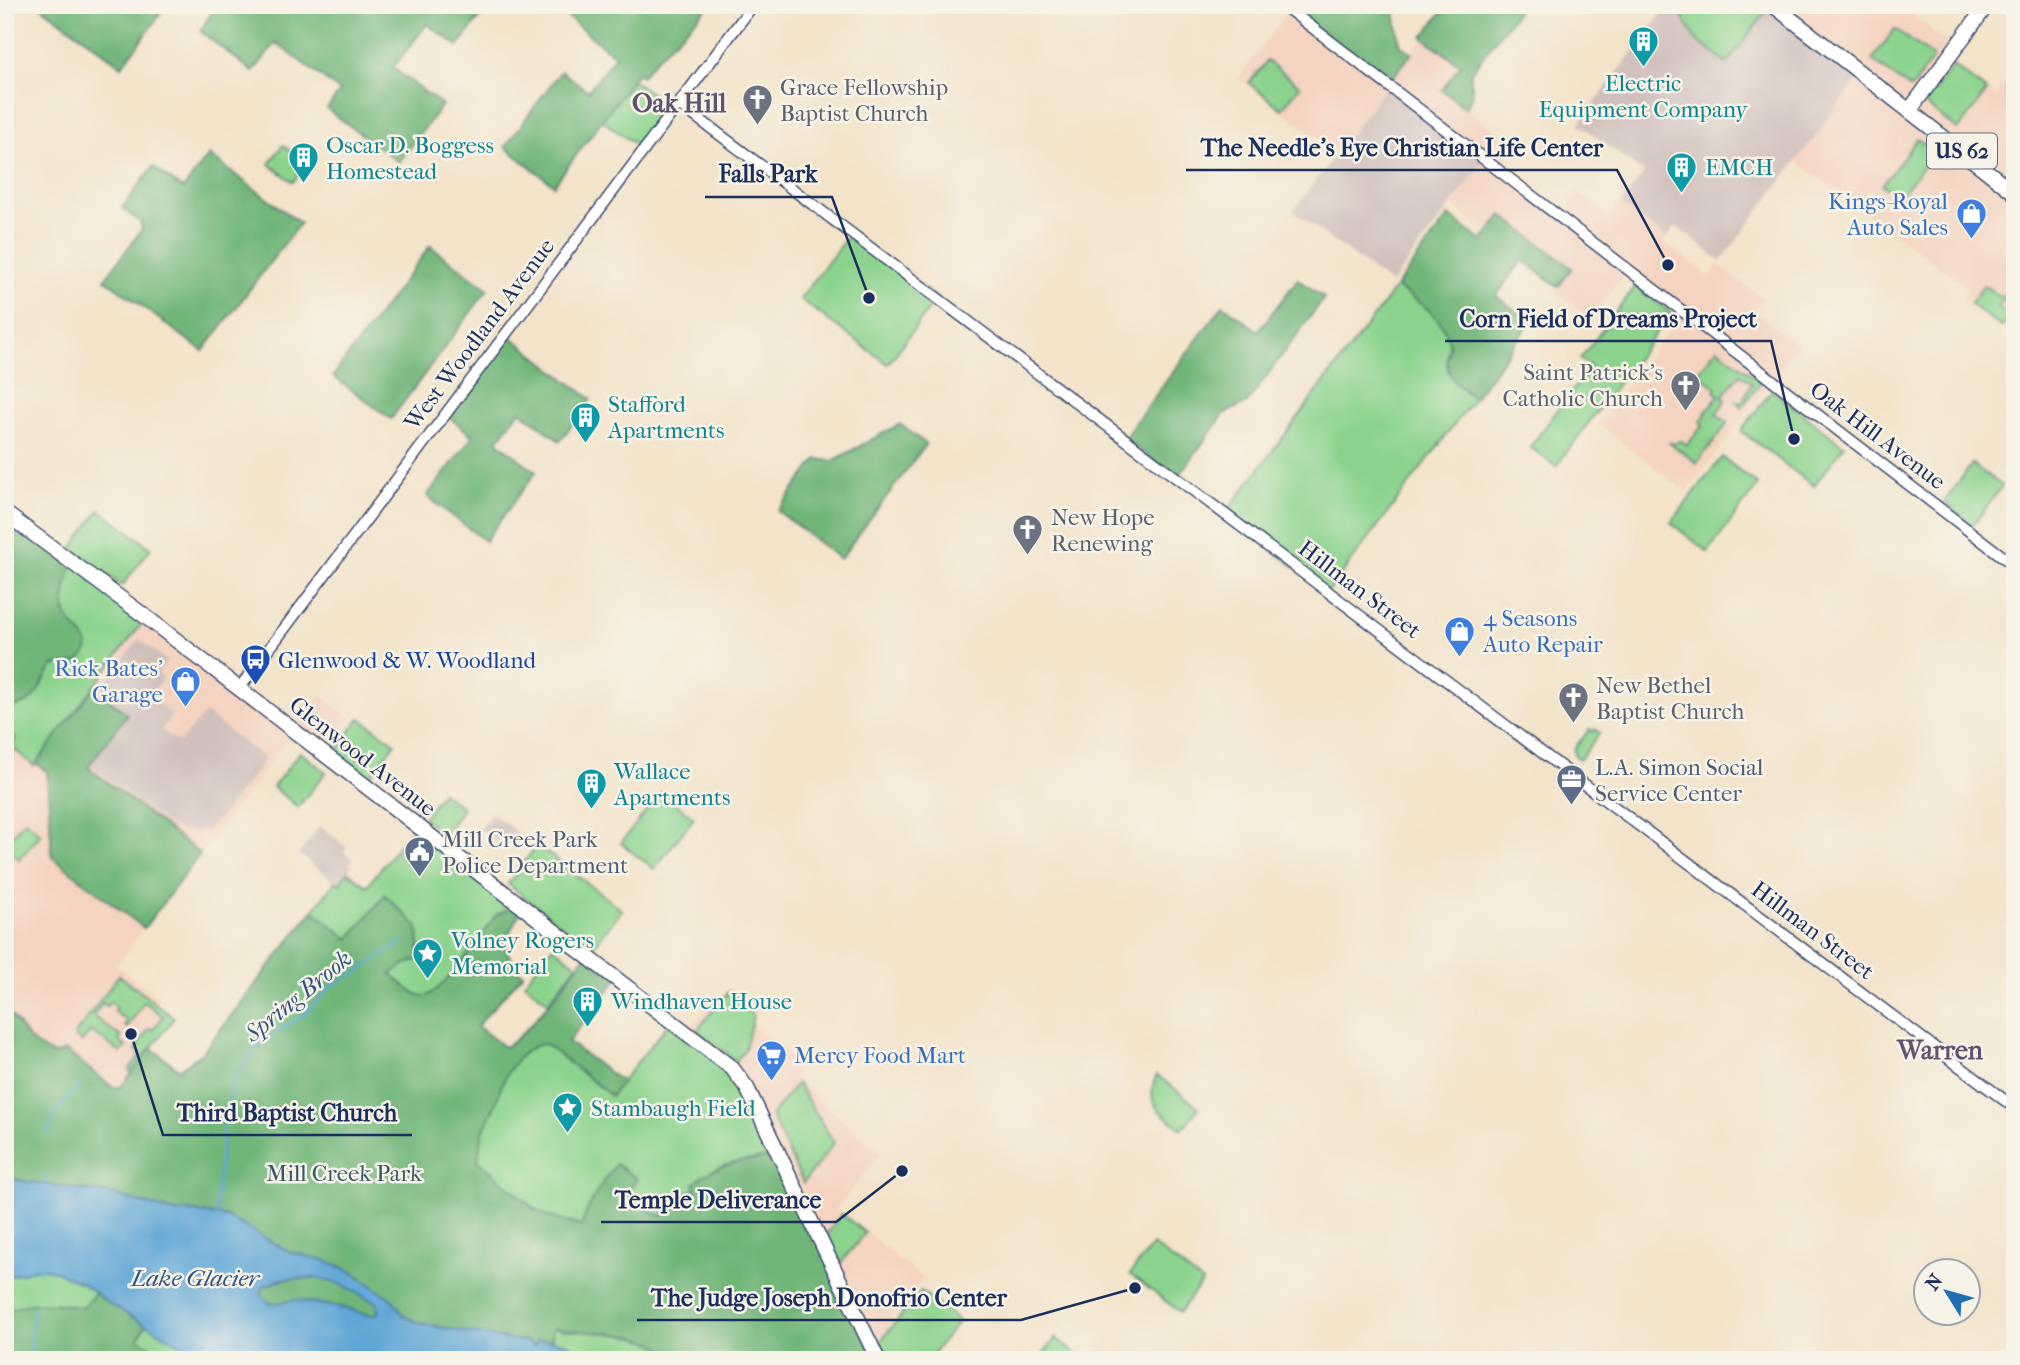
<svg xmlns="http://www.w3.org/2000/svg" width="2020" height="1365" font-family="'IM FELL French Canon',serif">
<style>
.built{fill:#f4d3c0}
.industrial{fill:#d0c0bc}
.green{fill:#8bd38d;stroke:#538176;stroke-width:2}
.forest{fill:#70b578;stroke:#46726b;stroke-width:2}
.water{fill:#5fa6d5;stroke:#3d6a9a;stroke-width:2;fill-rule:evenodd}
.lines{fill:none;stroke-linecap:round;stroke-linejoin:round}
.stream{stroke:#5fa6d5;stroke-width:2.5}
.minor-casing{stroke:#3b4a6e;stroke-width:13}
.major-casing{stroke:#3b4a6e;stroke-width:17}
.minor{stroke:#fff;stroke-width:10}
.major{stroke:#fff;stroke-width:14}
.labels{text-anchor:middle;stroke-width:5;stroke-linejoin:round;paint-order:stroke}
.shield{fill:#f7f3e8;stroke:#5d6a87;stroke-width:2}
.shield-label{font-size:21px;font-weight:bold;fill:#1b2f5e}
.culture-label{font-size:23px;fill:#0d838f;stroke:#f7f3e8;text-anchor:start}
.worship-label{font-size:23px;fill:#5b616d;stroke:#f7f3e8;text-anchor:start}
.shop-label{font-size:23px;fill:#366cbe;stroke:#f7f3e8;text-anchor:end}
.street-label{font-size:23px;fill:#1b2f5e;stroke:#f7f3e8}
.transit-label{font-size:23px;fill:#164399;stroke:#f7f3e8;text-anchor:start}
.service-label{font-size:23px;fill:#4e5e75;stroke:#f7f3e8;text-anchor:start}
.park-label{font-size:23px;fill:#37586a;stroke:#f7f3e8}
.water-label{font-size:24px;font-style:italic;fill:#2f5382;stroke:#f7f3e8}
.quarter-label{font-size:26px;font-weight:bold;fill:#615270;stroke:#f7f3e8}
.leader{fill:none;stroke:#1b2f5e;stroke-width:2.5}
.callout-dot{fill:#1b2f5e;stroke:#f7f3e8;stroke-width:2.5}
.callout-label{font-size:24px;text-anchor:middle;font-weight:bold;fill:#1b2f5e;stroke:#f7f3e8;stroke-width:5;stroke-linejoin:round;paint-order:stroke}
</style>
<rect width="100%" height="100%" fill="#f7f3e8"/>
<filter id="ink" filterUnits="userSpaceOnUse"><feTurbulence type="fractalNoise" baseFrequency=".0143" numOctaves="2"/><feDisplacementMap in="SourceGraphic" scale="14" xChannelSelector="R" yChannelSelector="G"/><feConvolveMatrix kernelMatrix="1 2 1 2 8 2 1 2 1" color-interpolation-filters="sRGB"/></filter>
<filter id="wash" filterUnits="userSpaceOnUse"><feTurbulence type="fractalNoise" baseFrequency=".00686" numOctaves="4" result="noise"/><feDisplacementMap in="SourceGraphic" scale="28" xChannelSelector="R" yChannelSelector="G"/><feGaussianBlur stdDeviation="1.57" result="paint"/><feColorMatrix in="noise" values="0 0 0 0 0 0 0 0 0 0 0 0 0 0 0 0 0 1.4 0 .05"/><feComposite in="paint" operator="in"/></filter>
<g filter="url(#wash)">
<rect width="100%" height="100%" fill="#f3e3c9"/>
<path class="built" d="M 1668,5 L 1899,5 L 1955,48 L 1947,61 L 1996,96 L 2010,76 L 2015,80 L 2015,315 L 2004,329 L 1963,299 L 1970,289 L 1796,161 L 1721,261 L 1675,226 L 1664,242 L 1709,276 L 1718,265 L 1763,298 L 1754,311 L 1798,345 L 1687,492 L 1598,424 L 1683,312 L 1628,270 L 1591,318 L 1555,291 L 1558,286 L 1443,198 L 1383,278 L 1293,211 L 1337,152 L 1238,78 L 1289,10 L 1387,85 L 1427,33 L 1474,70 L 1453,98 L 1503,136 L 1485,159 L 1559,218 L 1577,192 L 1610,217 L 1644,173 L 1579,124 Z
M 146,618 L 294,730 L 321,695 L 351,719 L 324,754 L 294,731 L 200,854 L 87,767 L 127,714 L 94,687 Z
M 5,708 L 53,741 L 36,763 L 47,772 L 52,857 L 144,928 L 116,965 L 160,998 L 156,1004 L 174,1018 L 121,1087 L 112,1087 L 40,1048 L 29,1040 L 14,1017 L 5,1009 Z
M 715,996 L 802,1065 L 793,1078 L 881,1153 L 836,1209 L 923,1278 L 889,1320 L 937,1360 L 878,1360 L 685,1032 Z"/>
<path class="industrial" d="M 1668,5 L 1773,5 L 1862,74 L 1721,261 L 1676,226 L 1667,238 L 1621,204 L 1644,173 L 1579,124 Z
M 1387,85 L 1485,160 L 1391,284 L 1293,211 Z
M 139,639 L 167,661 L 158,673 L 163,678 L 149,697 L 172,715 L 161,730 L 179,743 L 205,713 L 265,759 L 220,817 L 207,829 L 196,832 L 183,831 L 166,824 L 89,764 L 127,714 L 99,691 Z
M 492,813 L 516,832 L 505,847 L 480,829 Z
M 320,826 L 347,847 L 344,852 L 353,859 L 349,864 L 352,866 L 338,884 L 299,854 Z"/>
<path class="green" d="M 1676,5 L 1771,5 L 1727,63 L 1696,40 Z
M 1895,29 L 1934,57 L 1911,89 L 1872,60 Z
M 1267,61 L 1300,86 L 1282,109 L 1249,83 Z
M 1953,66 L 1987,91 L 1958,130 L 1925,104 Z
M 633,80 L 666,105 L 636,145 L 602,120 Z
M 1917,139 L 1934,152 L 1899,198 L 1882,185 Z
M 283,145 L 307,163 L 293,182 L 269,164 Z
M 850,233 L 937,298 L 888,364 L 800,299 Z
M 1984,285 L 2000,297 L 2009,292 L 1998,307 L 2010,316 L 2001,327 L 1970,304 Z
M 1636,286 L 1671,313 L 1556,466 L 1530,447 L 1590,367 L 1580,359 Z
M 1396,287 L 1428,309 L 1500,364 L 1328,592 L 1227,516 L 1232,505 Z
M 1717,348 L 1761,382 L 1742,407 L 1737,402 L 1741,403 L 1752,383 L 1740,374 L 1722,397 L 1726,400 L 1716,414 L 1728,423 L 1697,463 L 1670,443 L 1682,441 L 1687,445 L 1703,425 L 1700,422 L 1706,415 L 1705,413 L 1719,395 L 1715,391 L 1717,388 L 1706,379 L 1704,381 L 1700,378 L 1702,376 L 1698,373 Z
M 1772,390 L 1844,446 L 1814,486 L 1741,431 Z
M 1722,457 L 1758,485 L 1708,552 L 1671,523 Z
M 1972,464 L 2002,486 L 1973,525 L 1944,502 Z
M 100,510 L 151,548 L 122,586 L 72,548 Z
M 19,523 L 146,618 L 34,766 L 11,746 L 16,739 L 5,730 L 5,542 Z
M 360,718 L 395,743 L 369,778 L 335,752 Z
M 1590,729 L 1593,732 L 1595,729 L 1600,733 L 1580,759 L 1575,756 L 1574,749 Z
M 300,752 L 326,772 L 298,807 L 273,787 Z
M 442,792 L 463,808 L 444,834 L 423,818 Z
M 661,792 L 694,818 L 654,869 L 621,843 Z
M 25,820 L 41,834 L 19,859 L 5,847 L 5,843 Z
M 415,824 L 518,903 L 437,1010 L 503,1062 L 533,1024 L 617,1087 L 671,1021 L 732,1068 L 878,1360 L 5,1360 L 5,1009 C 15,1018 20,1028 28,1038 C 34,1046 45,1050 54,1055 L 66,1051 L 112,1087 L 121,1087 L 132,1073 L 129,1070 L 141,1054 L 136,1050 L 140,1044 L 139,1042 L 150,1028 L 153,1030 L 163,1016 L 144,1002 L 127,1028 L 124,1025 L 127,1021 L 114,1011 L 116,1007 L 110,1002 L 107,1006 L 103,1003 L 93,1016 L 121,1037 L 119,1041 L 126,1047 L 121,1053 L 91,1031 L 82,1042 L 74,1036 L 119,975 L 174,1018 L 151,1048 L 179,1069 L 202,1053 L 335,882 L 339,884 L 348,872 L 367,886 Z
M 537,845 L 622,910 L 591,949 L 508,884 Z
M 553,946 L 577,965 L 548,1002 L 524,983 Z
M 729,991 L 746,1004 L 753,1017 L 745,1049 L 736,1061 L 697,1030 Z
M 1157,1075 L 1199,1108 L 1182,1129 C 1161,1112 1143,1105 1157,1075 Z
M 797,1083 L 834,1143 L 803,1183 L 771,1116 Z
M 842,1214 L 865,1233 L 841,1263 L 827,1234 Z
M 1153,1245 L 1202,1282 L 1180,1312 L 1130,1274 Z
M 921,1291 L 959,1321 L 932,1355 L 937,1360 L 886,1360 L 879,1343 Z
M 1056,1338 L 1083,1360 L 1038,1360 Z"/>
<path class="forest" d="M 39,5 L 148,5 L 160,15 L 122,66 Z
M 217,5 L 489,5 L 458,46 L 427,24 L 393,68 L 442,105 L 399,162 L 327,109 L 340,91 L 276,43 L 253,72 L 200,31 Z
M 553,5 L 709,5 C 688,30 661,50 642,76 L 637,73 L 554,185 L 505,147 L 561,71 L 588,91 L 615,56 Z
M 1283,5 L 1394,5 L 1400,44 L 1412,53 L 1387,85 Z
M 1447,5 L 1522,5 L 1470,74 L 1473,95 L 1466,108 L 1442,90 L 1460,65 L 1423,37 Z
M 209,155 L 300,223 L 203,351 L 105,279 L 142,229 L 140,222 L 122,208 L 153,167 L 183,189 Z
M 1502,215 L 1572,268 L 1558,287 L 1523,260 L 1496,296 L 1531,322 L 1474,398 C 1460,387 1446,378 1447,359 C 1447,354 1450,347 1449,342 C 1444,316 1416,300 1396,287 L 1449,216 L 1482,241 Z
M 430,246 L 488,289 L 391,419 L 333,376 Z
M 1298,279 L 1324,298 L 1247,403 L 1225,413 L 1177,478 L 1124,438 L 1223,305 L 1258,331 Z
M 506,333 L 591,399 L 560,441 L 520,411 L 497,441 L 536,472 L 485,541 L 427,496 L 473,436 L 445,414 Z
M 900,424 L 926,444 L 840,559 L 778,511 L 817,459 L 833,461 Z
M 10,516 L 73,563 C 67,582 58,605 71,623 C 78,632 85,635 88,646 C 83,667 70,663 53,666 C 37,687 38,708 5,707 L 5,523 Z
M 94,687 L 127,714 L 88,767 L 200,854 L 144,928 L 52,857 L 47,772 L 36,763 Z
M 385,895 L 418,927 L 420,959 L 404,965 L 391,974 C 400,981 411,994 423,996 C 439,999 485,930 496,915 L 504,912 L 514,900 L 523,907 C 508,935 496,949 523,974 L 477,1026 L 504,1047 C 524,1040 571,975 586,955 L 617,979 L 568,1042 L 622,1082 L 611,1096 L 545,1044 C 526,1044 510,1066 503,1082 C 499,1091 498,1100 494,1108 C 484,1129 480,1136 478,1160 L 533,1208 L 549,1217 L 581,1226 C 589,1202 600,1184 616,1164 L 637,1179 L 625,1194 L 649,1211 L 662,1216 L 676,1198 L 696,1189 L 694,1183 C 718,1161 749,1160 780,1157 L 878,1360 L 676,1360 C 648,1326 593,1336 553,1328 L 552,1339 L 535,1342 L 536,1345 L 533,1346 L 527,1341 L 511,1340 L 419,1323 L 404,1316 L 397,1305 L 351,1271 L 323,1260 L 290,1252 L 227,1217 L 188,1211 L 178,1213 L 110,1194 L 22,1181 L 5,1176 L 5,1009 C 15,1018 20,1028 28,1038 C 34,1046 45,1050 54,1055 L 66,1051 L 112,1087 L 121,1087 L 151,1048 L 179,1070 L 202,1053 L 313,911 L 349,939 Z
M 294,1278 L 317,1278 L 335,1281 L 377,1303 L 378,1311 L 375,1315 L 364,1314 L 350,1309 L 296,1300 L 270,1304 L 262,1297 L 261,1289 L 275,1281 Z
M 95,1293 L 111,1305 L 146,1325 L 138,1338 L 170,1360 L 5,1360 L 5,1312 C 28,1299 58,1302 83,1308 Z"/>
<path class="water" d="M 5,1176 L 22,1181 L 110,1194 L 178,1213 L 188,1211 L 227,1217 L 290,1252 L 323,1260 L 351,1271 L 393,1300 L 404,1316 L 419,1323 L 511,1340 L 527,1341 L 533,1346 L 536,1345 L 536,1341 C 561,1336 576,1349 597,1360 L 254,1360 L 216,1357 L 193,1351 L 111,1305 L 83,1284 L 55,1271 L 36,1268 L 23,1273 L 5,1277 ZM 317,1278 L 343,1285 L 377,1303 L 378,1312 L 375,1315 L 364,1314 L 350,1309 L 296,1300 L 270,1304 L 261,1294 L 263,1287 L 283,1279 Z"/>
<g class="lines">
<path class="stream" d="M 48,1134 C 50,1111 67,1101 80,1085
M 45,1183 L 46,1177
M 217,1216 L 216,1202 L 224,1121 L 233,1083 L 238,1073 L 261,1042 L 304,1015 L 332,985 L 354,974 L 402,942
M 38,1272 L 38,1268
M 31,1360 L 31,1326 L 34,1310"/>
</g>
</g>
<g filter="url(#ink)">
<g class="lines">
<defs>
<path id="minor" d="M 1283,5 L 2015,566
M 679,104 L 2015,1108
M 239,689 L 753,5"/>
<path id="major" d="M 1773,5 L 2015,193
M 1909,111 L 1987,5
M 5,513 L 150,620 L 732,1068 L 747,1088 L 878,1360"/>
</defs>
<use href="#minor" class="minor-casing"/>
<use href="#major" class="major-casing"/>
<use href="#minor" class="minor"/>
<use href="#major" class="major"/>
</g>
</g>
<defs>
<symbol id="building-pin" viewBox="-11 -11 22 30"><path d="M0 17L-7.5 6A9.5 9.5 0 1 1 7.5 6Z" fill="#0f9aa8" stroke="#f7f3e8"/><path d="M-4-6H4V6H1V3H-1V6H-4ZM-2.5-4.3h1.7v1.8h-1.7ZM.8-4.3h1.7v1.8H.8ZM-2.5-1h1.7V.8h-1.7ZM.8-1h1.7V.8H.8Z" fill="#fff"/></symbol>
<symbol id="church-pin" viewBox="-11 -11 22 30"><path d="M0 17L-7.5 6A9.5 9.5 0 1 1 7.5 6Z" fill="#6b7280" stroke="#f7f3e8"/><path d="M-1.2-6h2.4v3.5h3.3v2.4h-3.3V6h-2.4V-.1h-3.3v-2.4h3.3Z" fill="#fff"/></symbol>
<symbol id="shop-pin" viewBox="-11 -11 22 30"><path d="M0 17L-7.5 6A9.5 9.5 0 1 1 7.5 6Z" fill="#3f7fe0" stroke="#f7f3e8"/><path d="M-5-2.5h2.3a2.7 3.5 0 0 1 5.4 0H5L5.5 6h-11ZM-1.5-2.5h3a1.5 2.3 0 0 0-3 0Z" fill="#fff"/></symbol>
<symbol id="bus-pin" viewBox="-11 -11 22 30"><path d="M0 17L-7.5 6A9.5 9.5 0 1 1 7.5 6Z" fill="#1a4fb4" stroke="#f7f3e8"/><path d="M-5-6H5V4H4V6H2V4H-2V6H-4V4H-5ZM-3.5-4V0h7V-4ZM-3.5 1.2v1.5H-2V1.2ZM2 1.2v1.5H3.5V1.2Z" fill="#fff"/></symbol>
<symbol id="office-pin" viewBox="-11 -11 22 30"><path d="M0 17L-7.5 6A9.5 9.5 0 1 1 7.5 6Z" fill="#5c6f8a" stroke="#f7f3e8"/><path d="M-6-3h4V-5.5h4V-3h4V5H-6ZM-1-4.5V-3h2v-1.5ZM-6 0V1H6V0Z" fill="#fff"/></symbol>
<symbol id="civic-pin" viewBox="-11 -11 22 30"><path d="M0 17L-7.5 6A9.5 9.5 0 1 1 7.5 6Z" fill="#5c6f8a" stroke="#f7f3e8"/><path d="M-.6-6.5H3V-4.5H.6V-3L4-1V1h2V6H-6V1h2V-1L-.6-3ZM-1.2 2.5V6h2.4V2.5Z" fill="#fff"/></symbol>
<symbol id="sight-pin" viewBox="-11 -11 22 30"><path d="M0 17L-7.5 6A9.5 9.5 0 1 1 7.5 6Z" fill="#0f9aa8" stroke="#f7f3e8"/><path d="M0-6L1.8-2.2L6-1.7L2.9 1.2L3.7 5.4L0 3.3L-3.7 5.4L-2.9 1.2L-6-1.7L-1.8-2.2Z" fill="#fff"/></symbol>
<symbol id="supermarket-pin" viewBox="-11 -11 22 30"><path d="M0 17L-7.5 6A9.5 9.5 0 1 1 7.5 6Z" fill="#3f7fe0" stroke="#f7f3e8"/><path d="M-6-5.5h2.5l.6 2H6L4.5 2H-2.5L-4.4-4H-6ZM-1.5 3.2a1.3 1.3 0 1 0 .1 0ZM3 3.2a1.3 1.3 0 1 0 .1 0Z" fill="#fff"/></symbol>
</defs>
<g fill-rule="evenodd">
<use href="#building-pin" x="1626" y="24" width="35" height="47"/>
<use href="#church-pin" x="740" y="82" width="35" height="47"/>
<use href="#building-pin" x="286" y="140" width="35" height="47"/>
<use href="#building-pin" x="1664" y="150" width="35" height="47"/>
<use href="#shop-pin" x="1954" y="196" width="35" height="47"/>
<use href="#church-pin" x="1668" y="368" width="35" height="47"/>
<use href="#building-pin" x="568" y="400" width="35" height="47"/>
<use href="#church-pin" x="1010" y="512" width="35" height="47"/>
<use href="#shop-pin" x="1442" y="614" width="35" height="47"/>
<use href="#bus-pin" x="238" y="642" width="35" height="47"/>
<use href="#shop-pin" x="168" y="664" width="35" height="47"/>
<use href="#church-pin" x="1556" y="680" width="35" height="47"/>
<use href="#office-pin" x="1554" y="762" width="35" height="47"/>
<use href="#building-pin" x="574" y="766" width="35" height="47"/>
<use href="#civic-pin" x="402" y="834" width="35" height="47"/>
<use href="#sight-pin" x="410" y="936" width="35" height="47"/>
<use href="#building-pin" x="570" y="984" width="35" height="47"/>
<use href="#supermarket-pin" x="754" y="1038" width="35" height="47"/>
<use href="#sight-pin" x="550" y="1090" width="35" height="47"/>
</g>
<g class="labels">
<rect class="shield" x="1927" y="133.5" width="70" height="35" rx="5"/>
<g class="shield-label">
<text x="1962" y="158">US 62</text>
</g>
<g class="culture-label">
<text x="1643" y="91" text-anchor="middle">Electric<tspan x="1643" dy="26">Equipment Company</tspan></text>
<text x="326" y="153">Oscar D. Boggess<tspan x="326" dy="26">Homestead</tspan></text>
<text x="1705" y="175">EMCH</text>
<text x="608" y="412">Stafford<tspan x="608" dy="26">Apartments</tspan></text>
<text x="614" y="779">Wallace<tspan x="614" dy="26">Apartments</tspan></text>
<text x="451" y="948">Volney Rogers<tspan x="451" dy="26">Memorial</tspan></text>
<text x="611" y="1009">Windhaven House</text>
<text x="591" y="1116">Stambaugh Field</text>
</g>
<g class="worship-label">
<text x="780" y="95">Grace Fellowship<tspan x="780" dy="26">Baptist Church</tspan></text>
<text x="1663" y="380" text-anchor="end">Saint Patrick's<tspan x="1663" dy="26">Catholic Church</tspan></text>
<text x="1051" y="525">New Hope<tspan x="1051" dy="26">Renewing</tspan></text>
<text x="1596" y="693">New Bethel<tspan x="1596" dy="26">Baptist Church</tspan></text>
</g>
<g class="shop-label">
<text x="1948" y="209">Kings-Royal<tspan x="1948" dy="26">Auto Sales</tspan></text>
<text x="1483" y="626" text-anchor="start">4 Seasons<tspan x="1483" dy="26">Auto Repair</tspan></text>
<text x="163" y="676">Rick Bates'<tspan x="163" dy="26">Garage</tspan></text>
<text x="794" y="1063" text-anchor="start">Mercy Food Mart</text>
</g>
<g class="street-label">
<text transform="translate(479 334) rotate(-53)" y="8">West Woodland Avenue</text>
<text transform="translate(1878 435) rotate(37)" y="8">Oak Hill Avenue</text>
<text transform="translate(1360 589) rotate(37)" y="8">Hillman Street</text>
<text transform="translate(363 756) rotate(38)" y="8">Glenwood Avenue</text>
<text transform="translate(1813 930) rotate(37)" y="8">Hillman Street</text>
</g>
<g class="transit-label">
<text x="278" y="668">Glenwood &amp; W. Woodland</text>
</g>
<g class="service-label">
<text x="1595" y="775">L.A. Simon Social<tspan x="1595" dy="26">Service Center</tspan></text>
<text x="442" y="847">Mill Creek Park<tspan x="442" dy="26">Police Department</tspan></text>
</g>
<g class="park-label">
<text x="344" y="1181">Mill Creek Park</text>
</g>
<g class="water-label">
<text transform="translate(298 996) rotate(-39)" y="8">Spring Brook</text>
<text x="195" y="1286">Lake Glacier</text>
</g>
<g class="quarter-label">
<text x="679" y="112">Oak Hill</text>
<text x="1940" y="1059">Warren</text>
</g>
</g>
<path class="leader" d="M1668 265L1617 170H1186M869 298L832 197H705M1794 439L1771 341H1445M131 1034L163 1135H412M902 1171L836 1222H601M1135 1288L1021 1320H637"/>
<g class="callout-dot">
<circle cx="1668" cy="265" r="7"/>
<circle cx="869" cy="298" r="7"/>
<circle cx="1794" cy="439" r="7"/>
<circle cx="131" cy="1034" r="7"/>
<circle cx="902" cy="1171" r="7"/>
<circle cx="1135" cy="1288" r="7"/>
</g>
<g class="callout-label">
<text x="1402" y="156">The Needle's Eye Christian Life Center</text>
<text x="768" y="182">Falls Park</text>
<text x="1608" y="327">Corn Field of Dreams Project</text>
<text x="287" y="1121">Third Baptist Church</text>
<text x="718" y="1208">Temple Deliverance</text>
<text x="829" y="1306">The Judge Joseph Donofrio Center</text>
</g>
<rect width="2020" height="1365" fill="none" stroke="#f7f3e8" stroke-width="28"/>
<g transform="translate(1947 1292) rotate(307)"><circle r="33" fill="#f7f3e8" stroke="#9fa5b1" stroke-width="2"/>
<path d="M0-5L12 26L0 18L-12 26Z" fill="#1f6fb2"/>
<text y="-10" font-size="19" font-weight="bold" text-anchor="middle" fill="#1b2f5e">N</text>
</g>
</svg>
